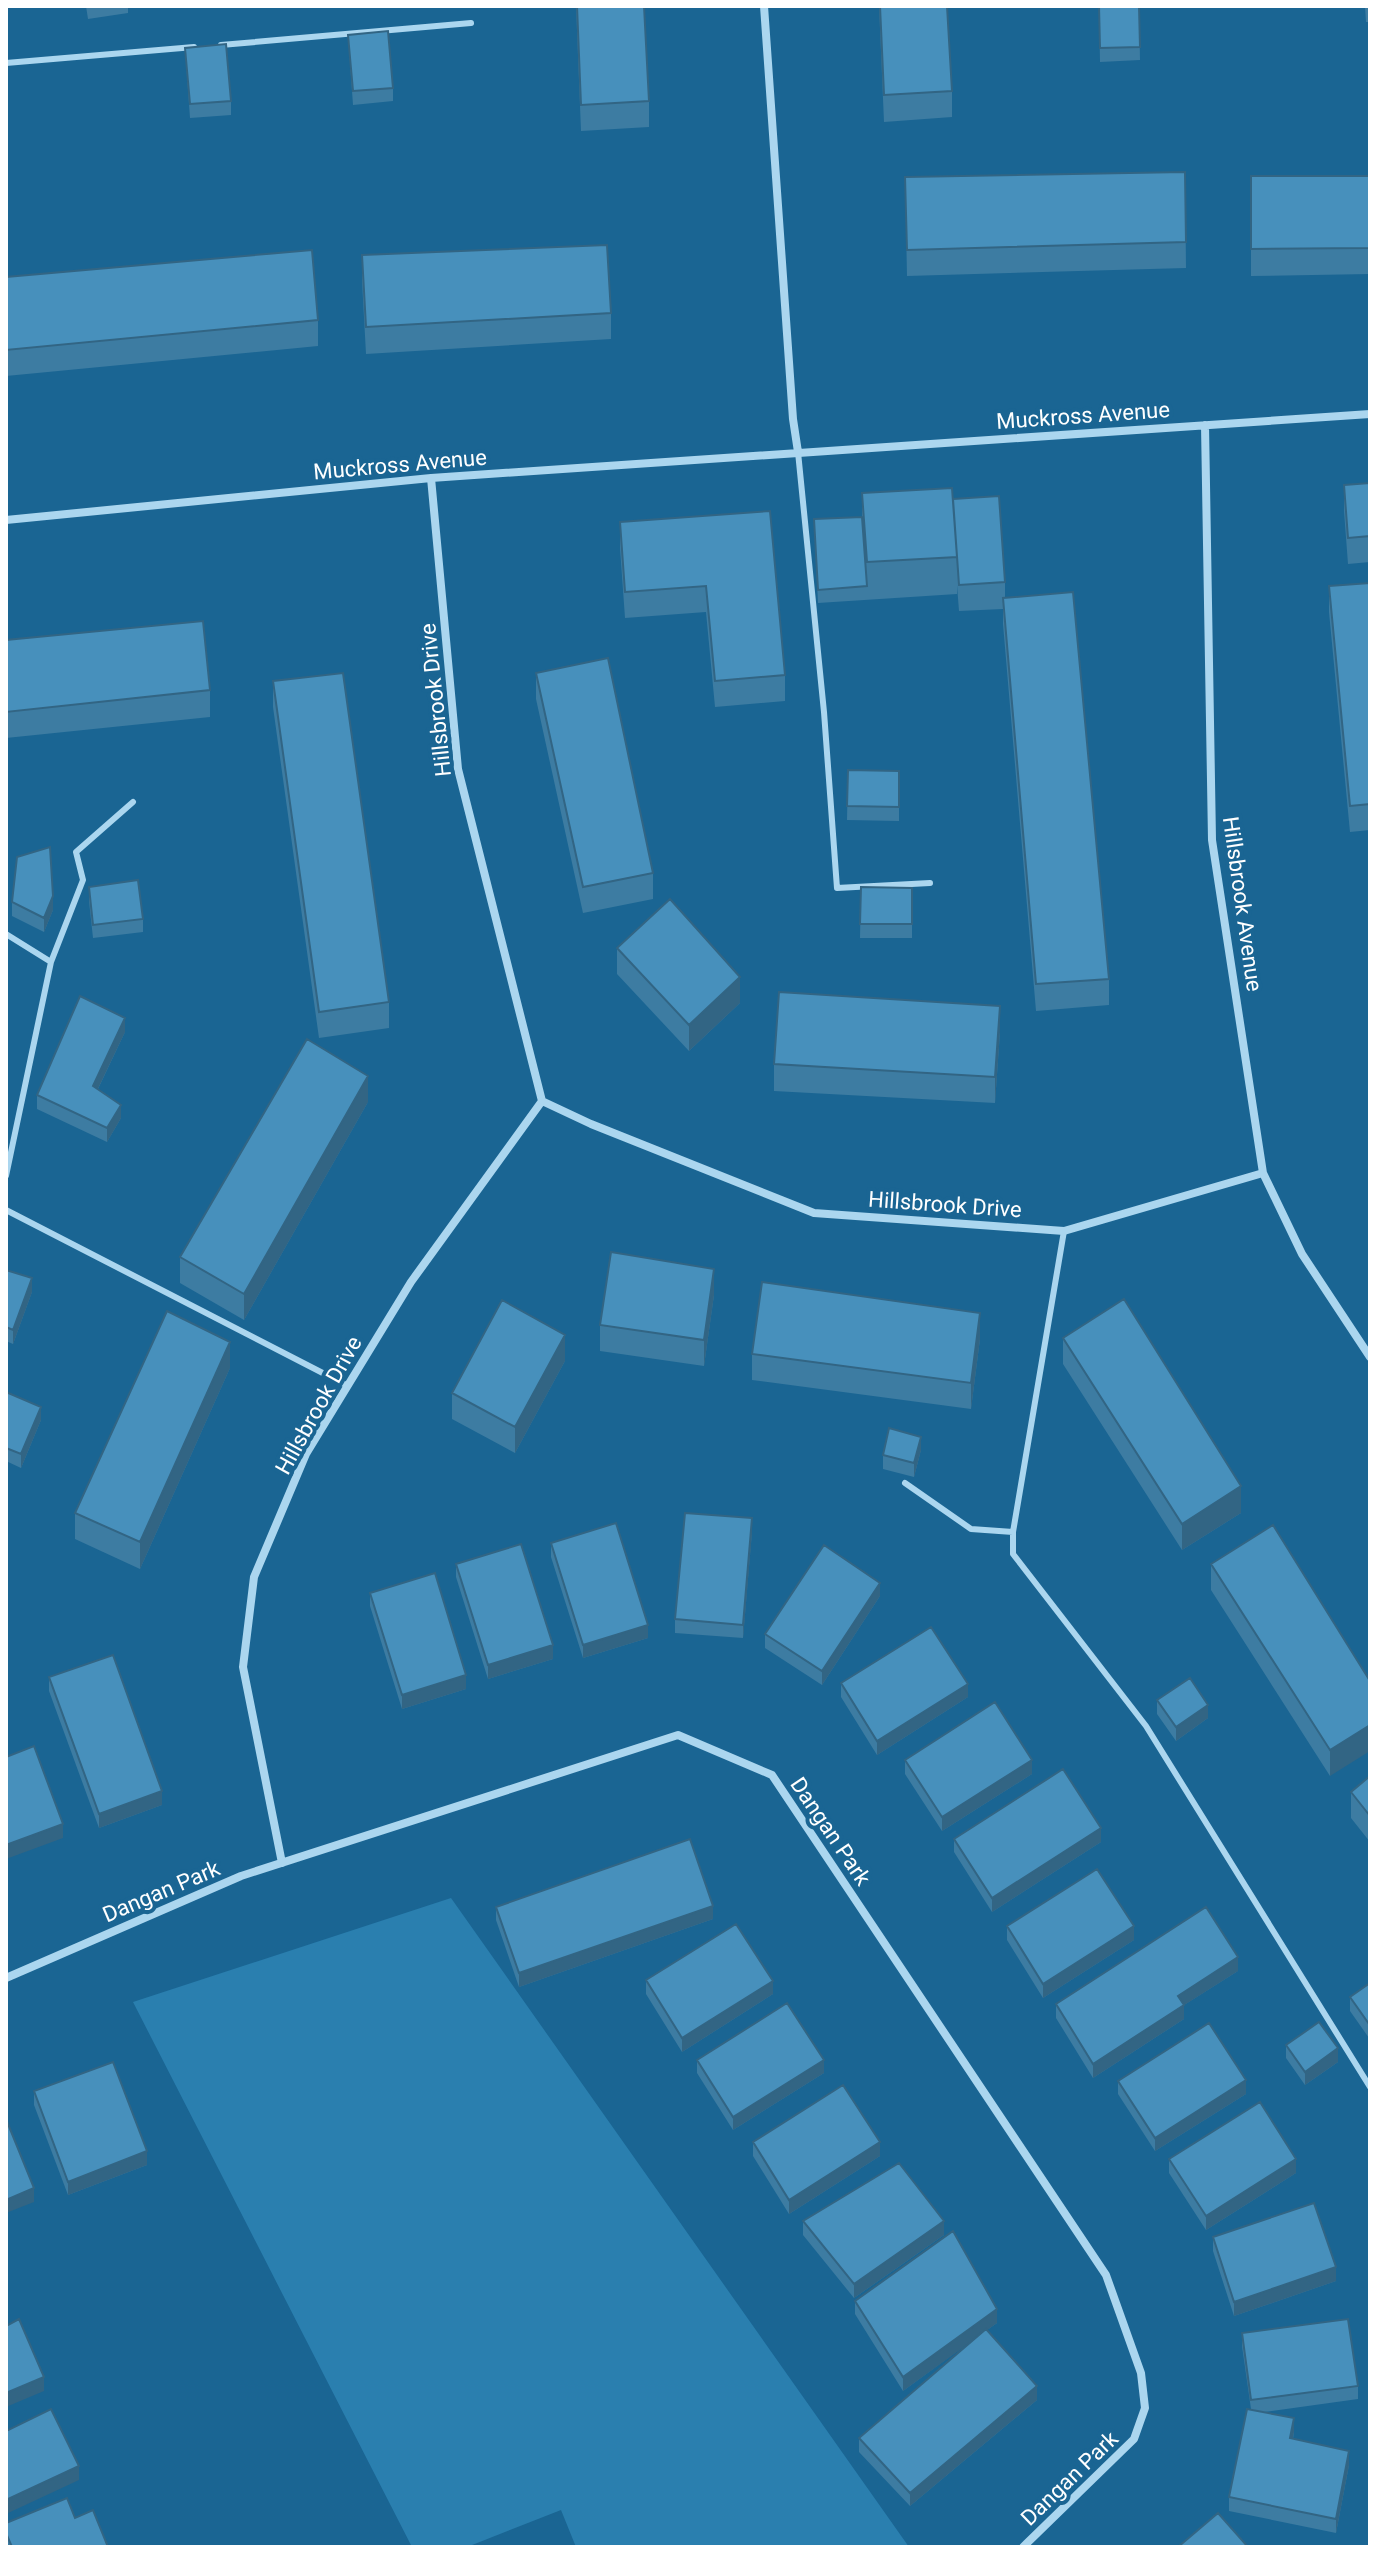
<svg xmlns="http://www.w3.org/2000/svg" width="1376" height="2553" font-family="Roboto,sans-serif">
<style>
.green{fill:#2a7faf}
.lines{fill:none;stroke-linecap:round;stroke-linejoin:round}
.service{stroke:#abd6ef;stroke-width:6}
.minor{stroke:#abd6ef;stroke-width:8}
.wall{fill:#3d7ca2}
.shaded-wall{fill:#326584}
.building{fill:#4790bc;stroke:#326584;stroke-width:2}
.labels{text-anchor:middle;stroke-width:8;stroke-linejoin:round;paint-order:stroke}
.street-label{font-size:22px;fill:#fff;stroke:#1a6593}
</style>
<rect width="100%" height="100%" fill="#1a6593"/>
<path class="green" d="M 451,1898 L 909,2547 L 576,2547 L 561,2510 L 467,2547 L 412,2547 L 133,2002 Z"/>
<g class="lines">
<path class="service" d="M 221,45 L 471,23
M 6,63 L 194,47
M 798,452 L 824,712 L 837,888 L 930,883
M 6,934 L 51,962
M 6,1176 L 51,962 L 83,880 L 76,852 L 133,802
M 6,1210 L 348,1386
M 1064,1231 L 1013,1532 L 1013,1554 L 1146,1726 L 1370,2087
M 905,1483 L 971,1529 L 1013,1532"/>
<path class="minor" d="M 764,6 L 793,419 L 798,452
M 1205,425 L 1212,840 L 1263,1173 L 1302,1254 L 1370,1357
M 431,478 L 458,769 L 542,1101 L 591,1124 L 814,1213 L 1064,1231 L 1263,1173
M 6,520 L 431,478 L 1370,414
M 282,1863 L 243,1667 L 254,1577 L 306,1454 L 411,1282 L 542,1101
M 6,1978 L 241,1876 L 678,1735 L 772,1775 L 1106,2275 L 1141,2373 L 1145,2408 L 1134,2439 L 1023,2547"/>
</g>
<path class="wall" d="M 86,6 L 128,6 L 128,13 L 88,19 Z
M 576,6 L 644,6 L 649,101 L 649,127 L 581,131 Z
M 879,6 L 947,6 L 952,91 L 952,117 L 884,122 Z
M 1099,6 L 1139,6 L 1140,60 L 1100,62 Z
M 1365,6 L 1370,6 L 1370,22 L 1366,22 Z
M 348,35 L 393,88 L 393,101 L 353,105 Z
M 185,48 L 231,101 L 231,115 L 190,118 Z
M 1185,172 L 1186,268 L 907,276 L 905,177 Z
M 1251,176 L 1370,176 L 1370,274 L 1251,276 Z
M 362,255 L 611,313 L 611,339 L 366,354 L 362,281 Z
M 6,277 L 318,320 L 318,346 L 6,376 Z
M 1370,483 L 1370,562 L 1348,564 L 1344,511 L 1344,485 Z
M 862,493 L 953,499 L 1005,582 L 1005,597 L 1109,979 L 1109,1005 L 1036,1011 L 1003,624 L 1003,609 L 959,611 L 957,585 L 957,594 L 818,603 L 814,519 L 862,517 Z
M 770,511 L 785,675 L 785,701 L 715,707 L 706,612 L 625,618 L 620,548 L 620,522 Z
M 1370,583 L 1370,830 L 1350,832 L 1329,612 L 1329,586 Z
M 6,640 L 210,690 L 210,717 L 6,738 Z
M 536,673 L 653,873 L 653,899 L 583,913 L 536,699 Z
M 273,681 L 389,1002 L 389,1028 L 319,1038 L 273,707 Z
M 848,770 L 899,771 L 899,821 L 847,820 Z
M 1369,865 L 1370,865 L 1370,896 L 1369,892 Z
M 89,887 L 143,919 L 143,932 L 93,938 L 89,901 Z
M 861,887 L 912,888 L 912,938 L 860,938 Z
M 12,902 L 53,910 L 44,932 L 12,916 Z
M 617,948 L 740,1003 L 689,1051 L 617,974 Z
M 125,1032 L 98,1089 L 121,1118 L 107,1142 L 37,1109 L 37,1095 Z
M 1000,1032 L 995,1103 L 774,1091 L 774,1064 Z
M 368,1102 L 244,1320 L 180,1283 L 180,1257 Z
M 6,1270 L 32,1292 L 13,1344 L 6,1341 Z
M 714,1295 L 704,1366 L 600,1351 L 600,1325 Z
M 1063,1338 L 1241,1513 L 1182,1550 L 1063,1364 Z
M 980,1339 L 971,1409 L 752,1380 L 752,1354 Z
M 565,1361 L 515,1453 L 452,1419 L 452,1393 Z
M 230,1368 L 140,1569 L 75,1539 L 75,1513 Z
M 6,1392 L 41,1420 L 21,1468 L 6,1461 Z
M 921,1450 L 914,1477 L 883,1469 L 883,1455 Z
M 752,1532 L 743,1638 L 675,1633 L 675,1619 Z
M 551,1543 L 648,1638 L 583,1658 L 551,1557 Z
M 456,1564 L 553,1659 L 488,1679 L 456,1577 Z
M 1211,1564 L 1370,1681 L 1330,1776 L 1211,1590 Z
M 370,1593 L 466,1689 L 402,1709 L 370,1606 Z
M 880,1596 L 822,1685 L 765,1648 L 765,1634 Z
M 49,1677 L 162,1805 L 99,1828 L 49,1691 Z
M 841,1683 L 968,1697 L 877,1755 L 841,1697 Z
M 1157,1700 L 1208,1718 L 1176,1741 L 1157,1714 Z
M 905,1760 L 1032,1774 L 942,1831 L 905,1774 Z
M 1370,1776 L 1370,1842 L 1351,1818 L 1351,1792 Z
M 954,1839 L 1101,1842 L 992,1912 L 954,1852 Z
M 496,1907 L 713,1919 L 519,1987 L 496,1920 Z
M 1007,1926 L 1134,1940 L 1043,1998 L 1007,1940 Z
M 1238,1971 L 1184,2005 L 1184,2019 L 1093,2078 L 1056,2018 L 1056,2004 Z
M 646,1980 L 773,1994 L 682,2052 L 646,1994 Z
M 1370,1983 L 1370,2037 L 1369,2038 L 1350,2011 L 1350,1997 Z
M 1286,2045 L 1338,2062 L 1305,2085 L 1286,2058 Z
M 697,2060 L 824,2073 L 733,2130 L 697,2073 Z
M 1118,2081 L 1246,2094 L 1155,2151 L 1118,2094 Z
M 34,2091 L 147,2165 L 68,2195 L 34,2105 Z
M 753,2142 L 880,2156 L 789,2214 L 753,2156 Z
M 1169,2159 L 1296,2173 L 1206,2230 L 1169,2173 Z
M 803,2221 L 944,2235 L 854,2298 L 803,2235 Z
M 1213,2237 L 1336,2281 L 1234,2316 L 1213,2251 Z
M 855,2301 L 997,2323 L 987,2330 L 1037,2400 L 910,2506 L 859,2452 L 859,2438 L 978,2336 L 903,2391 L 855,2314 Z
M 1242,2333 L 1358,2386 L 1358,2399 L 1264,2412 L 1294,2432 L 1293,2439 L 1349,2465 L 1336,2533 L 1229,2511 L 1229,2497 L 1251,2409 L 1242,2346 Z
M 75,2518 L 108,2547 L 6,2547 L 6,2523 Z"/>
<path class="shaded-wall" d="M 53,896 L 53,910 L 44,932 L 44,918 Z
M 740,977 L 740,1003 L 689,1051 L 689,1025 Z
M 1000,1006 L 1000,1032 L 995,1103 L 995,1077 Z
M 125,1018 L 125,1032 L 93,1099 L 93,1086 Z
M 368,1076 L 368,1102 L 244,1320 L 244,1294 Z
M 121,1105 L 121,1118 L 107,1142 L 107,1128 Z
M 714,1269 L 714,1295 L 704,1366 L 704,1340 Z
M 32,1278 L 32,1292 L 13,1344 L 13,1330 Z
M 980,1313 L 980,1339 L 971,1409 L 971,1383 Z
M 565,1335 L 565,1361 L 515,1453 L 515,1427 Z
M 230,1342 L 230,1368 L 140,1569 L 140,1542 Z
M 41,1407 L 41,1420 L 21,1468 L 21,1454 Z
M 921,1437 L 921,1450 L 914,1477 L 914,1463 Z
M 1241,1486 L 1241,1513 L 1182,1550 L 1182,1524 Z
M 752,1518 L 752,1532 L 743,1638 L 743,1625 Z
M 880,1583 L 880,1596 L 822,1685 L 822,1671 Z
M 648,1625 L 648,1638 L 583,1658 L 583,1645 Z
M 553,1645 L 553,1659 L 488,1679 L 488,1665 Z
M 466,1675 L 466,1689 L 402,1709 L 402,1695 Z
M 968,1684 L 968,1697 L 877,1755 L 877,1741 Z
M 1208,1705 L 1208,1718 L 1176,1741 L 1176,1727 Z
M 1370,1725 L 1370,1751 L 1330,1776 L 1330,1750 Z
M 1032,1760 L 1032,1774 L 942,1831 L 942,1817 Z
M 162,1791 L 162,1805 L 99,1828 L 99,1814 Z
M 63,1824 L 63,1838 L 6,1859 L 6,1845 Z
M 1101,1828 L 1101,1842 L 992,1912 L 992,1898 Z
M 713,1906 L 713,1919 L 519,1987 L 519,1973 Z
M 1134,1926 L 1134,1940 L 1043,1998 L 1043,1984 Z
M 1238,1957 L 1238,1971 L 1178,2009 L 1178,1996 Z
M 773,1981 L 773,1994 L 682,2052 L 682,2038 Z
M 1184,2005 L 1184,2019 L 1093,2078 L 1093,2064 Z
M 1338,2048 L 1338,2062 L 1305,2085 L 1305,2072 Z
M 824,2060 L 824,2073 L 733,2130 L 733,2117 Z
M 1246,2080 L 1246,2094 L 1155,2151 L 1155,2138 Z
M 880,2142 L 880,2156 L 789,2214 L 789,2200 Z
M 147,2151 L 147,2165 L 68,2195 L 68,2182 Z
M 1296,2159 L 1296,2173 L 1206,2230 L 1206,2216 Z
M 34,2188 L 34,2202 L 6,2213 L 6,2200 Z
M 944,2221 L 944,2235 L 854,2298 L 854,2284 Z
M 1336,2267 L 1336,2281 L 1234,2316 L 1234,2302 Z
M 997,2309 L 997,2323 L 903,2391 L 903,2377 Z
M 44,2377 L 44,2391 L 6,2407 L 6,2393 Z
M 1037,2386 L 1037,2400 L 910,2506 L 910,2493 Z
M 1294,2418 L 1294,2432 L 1290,2452 L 1290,2438 Z
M 1349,2451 L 1349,2465 L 1336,2533 L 1336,2519 Z
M 79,2466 L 79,2480 L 6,2514 L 6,2500 Z"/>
<path class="building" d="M 577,6 L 644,6 L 649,101 L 581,105 Z
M 880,6 L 947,6 L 952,91 L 884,95 Z
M 1099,6 L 1139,6 L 1140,47 L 1100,48 Z
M 388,31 L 393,88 L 353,91 L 348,35 Z
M 226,44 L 231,101 L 190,104 L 185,48 Z
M 1185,172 L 1186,242 L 907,250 L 905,177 Z
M 1251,176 L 1370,176 L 1370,248 L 1251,249 Z
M 607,245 L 611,313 L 366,327 L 362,255 Z
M 312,250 L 318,320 L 6,350 L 6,277 Z
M 1370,483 L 1370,536 L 1348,538 L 1344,485 Z
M 952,488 L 957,557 L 867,562 L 862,493 Z
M 999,496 L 1005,582 L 959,585 L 953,499 Z
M 770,511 L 785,675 L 715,681 L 706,586 L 625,592 L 620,522 Z
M 862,517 L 867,586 L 818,590 L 814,519 Z
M 1370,583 L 1370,804 L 1350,806 L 1329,586 Z
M 1073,592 L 1109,979 L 1036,984 L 1003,598 Z
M 203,621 L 210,690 L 6,712 L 6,640 Z
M 608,658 L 653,873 L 583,887 L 536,673 Z
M 343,673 L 389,1002 L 319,1012 L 273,681 Z
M 848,770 L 899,771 L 899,807 L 847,806 Z
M 50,847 L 53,896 L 44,918 L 12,902 L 17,857 Z
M 138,880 L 143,919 L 93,925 L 89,887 Z
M 861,887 L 912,888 L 912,924 L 860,924 Z
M 670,899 L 740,977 L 689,1025 L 617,948 Z
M 779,992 L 1000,1006 L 995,1077 L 774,1064 Z
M 80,996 L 125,1018 L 93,1086 L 121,1105 L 107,1128 L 37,1095 Z
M 307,1039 L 368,1076 L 244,1294 L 180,1257 Z
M 611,1252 L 714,1269 L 704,1340 L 600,1325 Z
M 6,1270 L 32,1278 L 13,1330 L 6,1327 Z
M 762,1282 L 980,1313 L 971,1383 L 752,1354 Z
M 1124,1299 L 1241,1486 L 1182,1524 L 1063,1338 Z
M 502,1300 L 565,1335 L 515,1427 L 452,1393 Z
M 167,1311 L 230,1342 L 140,1542 L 75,1513 Z
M 6,1392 L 41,1407 L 21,1454 L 6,1448 Z
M 889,1428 L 921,1437 L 914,1463 L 883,1455 Z
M 685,1513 L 752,1518 L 743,1625 L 675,1619 Z
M 616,1523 L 648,1625 L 583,1645 L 551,1543 Z
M 1273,1525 L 1370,1681 L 1370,1725 L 1330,1750 L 1211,1564 Z
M 521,1544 L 553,1645 L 488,1665 L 456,1564 Z
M 824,1545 L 880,1583 L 822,1671 L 765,1634 Z
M 435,1573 L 466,1675 L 402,1695 L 370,1593 Z
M 931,1627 L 968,1684 L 877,1741 L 841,1683 Z
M 113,1655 L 162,1791 L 99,1814 L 49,1677 Z
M 1190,1678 L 1208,1705 L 1176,1727 L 1157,1700 Z
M 995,1702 L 1032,1760 L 942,1817 L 905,1760 Z
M 34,1746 L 63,1824 L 6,1845 L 6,1757 Z
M 1063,1769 L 1101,1828 L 992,1898 L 954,1839 Z
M 1370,1776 L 1370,1816 L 1351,1792 Z
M 690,1839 L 713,1906 L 519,1973 L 496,1907 Z
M 1097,1869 L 1134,1926 L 1043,1984 L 1007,1926 Z
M 1206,1907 L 1238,1957 L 1178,1996 L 1184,2005 L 1093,2064 L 1056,2004 Z
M 736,1924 L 773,1981 L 682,2038 L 646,1980 Z
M 1370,1983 L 1370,2024 L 1369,2024 L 1350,1997 Z
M 787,2003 L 824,2060 L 733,2117 L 697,2060 Z
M 1319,2022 L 1338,2048 L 1305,2072 L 1286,2045 Z
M 1209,2023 L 1246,2080 L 1155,2138 L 1118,2081 Z
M 113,2062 L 147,2151 L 68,2182 L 34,2091 Z
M 843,2085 L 880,2142 L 789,2200 L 753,2142 Z
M 1260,2102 L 1296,2159 L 1206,2216 L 1169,2159 Z
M 6,2119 L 34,2188 L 6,2200 Z
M 899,2163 L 944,2221 L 854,2284 L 803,2221 Z
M 1314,2203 L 1336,2267 L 1234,2302 L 1213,2237 Z
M 953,2231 L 997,2309 L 903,2377 L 855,2301 Z
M 19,2319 L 44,2377 L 6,2393 L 6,2326 Z
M 1348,2319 L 1358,2386 L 1251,2400 L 1242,2333 Z
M 986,2329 L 1037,2386 L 910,2493 L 859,2438 Z
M 51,2409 L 79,2466 L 6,2500 L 6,2431 Z
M 1247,2409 L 1294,2418 L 1290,2438 L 1349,2451 L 1336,2519 L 1229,2497 Z
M 67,2498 L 75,2518 L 93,2510 L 108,2547 L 12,2547 L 6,2533 L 6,2523 Z
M 1218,2513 L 1248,2547 L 1178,2547 Z"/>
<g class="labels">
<g class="street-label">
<text transform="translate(1083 415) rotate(-4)" y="8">Muckross Avenue</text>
<text transform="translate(400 464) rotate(-5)" y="8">Muckross Avenue</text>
<text transform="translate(435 700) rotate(-96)" y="8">Hillsbrook Drive</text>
<text transform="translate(1243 904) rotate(82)" y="8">Hillsbrook Avenue</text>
<text transform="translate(945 1204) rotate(4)" y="8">Hillsbrook Drive</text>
<text transform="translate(318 1405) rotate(-61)" y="8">Hillsbrook Drive</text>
<text transform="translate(831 1831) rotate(56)" y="8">Dangan Park</text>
<text transform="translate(161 1891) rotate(-23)" y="8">Dangan Park</text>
<text transform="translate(1069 2478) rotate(-44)" y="8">Dangan Park</text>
</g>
</g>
<rect width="1376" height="2553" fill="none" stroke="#ffffff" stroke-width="16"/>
</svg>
